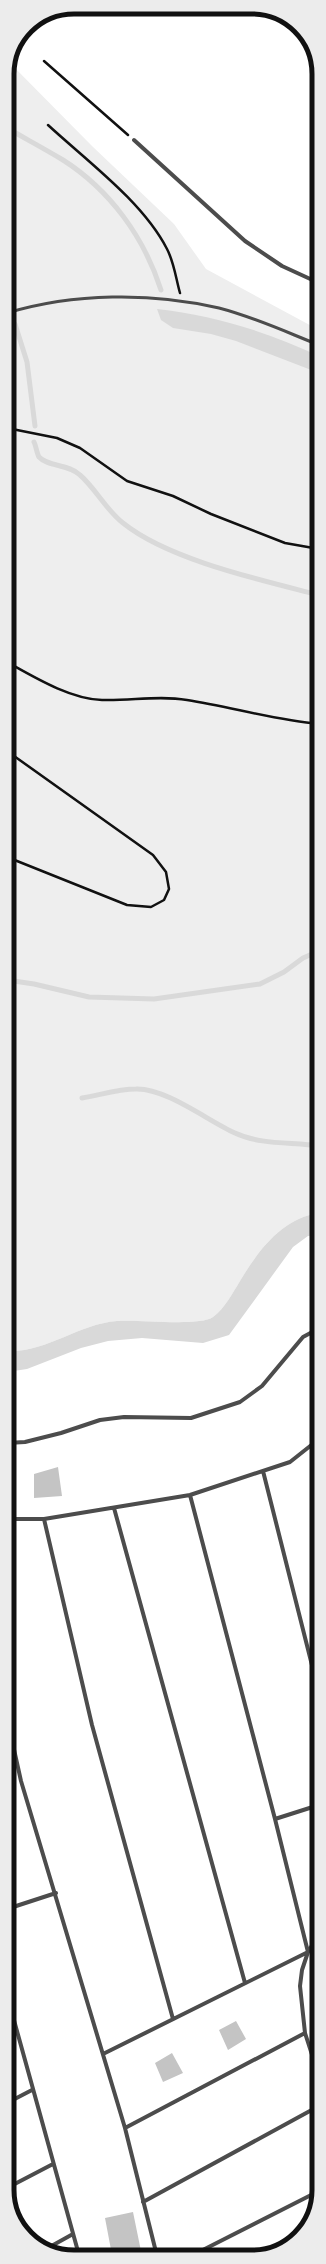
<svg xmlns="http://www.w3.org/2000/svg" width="326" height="2264" font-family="'PT Serif',serif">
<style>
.green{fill:#eee}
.water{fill:#d9d9d9}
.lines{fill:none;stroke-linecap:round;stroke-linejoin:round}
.stream{stroke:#d9d9d9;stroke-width:5}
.building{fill:#c4c4c4}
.path{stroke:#111;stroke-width:2.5}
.service{stroke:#4c4c4c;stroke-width:3}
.minor{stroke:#4c4c4c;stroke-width:4}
.rim{fill:none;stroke:#111;stroke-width:5}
</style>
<rect width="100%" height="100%" fill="#fff"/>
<path class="green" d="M 9,62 L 92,146 L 174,224 L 206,269 L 319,330 L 319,1213 C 282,1218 258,1251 240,1281 C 232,1294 225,1308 213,1317 C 199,1327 137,1319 117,1321 C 78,1324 46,1353 7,1351 L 7,73 Z"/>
<path class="water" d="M 157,309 C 213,315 268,332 319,356 L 319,373 L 236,341 L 211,334 L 173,328 L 161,320 Z
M 319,1213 L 319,1235 L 308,1236 L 293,1247 L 229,1335 L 203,1343 L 142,1338 L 108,1341 L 81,1348 L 27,1369 L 7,1372 L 7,1351 C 46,1353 78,1324 117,1321 C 137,1319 199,1327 213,1317 C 225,1308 232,1294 240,1281 C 258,1251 282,1218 319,1213 Z"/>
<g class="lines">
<path class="stream" d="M 7,128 C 26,139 45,149 63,160 C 110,190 144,237 161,290
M 15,324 L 27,362 L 35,426
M 34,442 C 36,446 37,454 39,457 C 48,467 69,464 80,475 C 96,489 106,510 123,523 C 169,560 261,580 319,595
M 7,980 L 34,984 L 89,997 L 154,999 L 260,984 L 284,972 L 303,958 L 319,951
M 82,1098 C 100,1095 118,1089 136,1089 C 166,1088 208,1121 235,1133 C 260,1145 292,1142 319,1146"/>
</g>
<path class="building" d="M 58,1467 L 62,1496 L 34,1498 L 34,1474 Z
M 236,2021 L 246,2039 L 228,2050 L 219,2030 Z
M 172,2053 L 183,2073 L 163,2082 L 155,2063 Z
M 133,2212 L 142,2256 L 112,2255 L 105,2218 Z"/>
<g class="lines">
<path class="path" d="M 44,61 L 128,135
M 48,125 C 87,161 143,202 167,249 C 174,262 176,279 180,293
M 7,428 L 57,438 L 80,448 L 127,481 L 173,496 L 211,514 L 285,543 L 319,549
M 7,662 C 34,677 70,699 102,700 C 131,701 159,695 187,700 C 231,707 275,720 319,724
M 7,751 L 153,855 L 166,872 L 169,889 L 164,900 L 151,907 L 127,905 L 7,857"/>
<path class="service" d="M 7,313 C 73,293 151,292 219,308 C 254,317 286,332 319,345"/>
<path class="minor" d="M 134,140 L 245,241 L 282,266 L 319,283
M 7,1443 L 25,1442 L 61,1433 L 100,1420 L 124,1417 L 191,1418 L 240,1402 L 262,1386 L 303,1337 L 316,1330 L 319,1330
M 263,1471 L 319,1693
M 190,1495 L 275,1819 L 308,1952
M 114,1508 L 245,1983
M 7,1519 L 44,1519 L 190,1495 L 290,1462 L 319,1439
M 44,1519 L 92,1725 L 173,2019
M 7,1718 L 21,1781 L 125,2128 L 157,2256
M 275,1819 L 319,1805
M 7,1909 L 56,1893
M 319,1934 L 308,1952 L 302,1970 L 300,1986 L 305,2033 L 314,2061 L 319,2101
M 7,1995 L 79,2255
M 103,2054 L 308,1952
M 7,2103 L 32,2090
M 125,2128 L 305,2033
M 7,2188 L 53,2164
M 143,2202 L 319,2106
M 46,2249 L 73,2234
M 191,2256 L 319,2191"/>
</g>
<path d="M0 0H326V2264H0ZM74 14H252A60 60 0 0 1 312 74V2190A60 60 0 0 1 252 2250H74A60 60 0 0 1 14 2190V74A60 60 0 0 1 74 14Z" fill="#ececec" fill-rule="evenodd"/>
<path class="rim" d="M74 14H252A60 60 0 0 1 312 74V2190A60 60 0 0 1 252 2250H74A60 60 0 0 1 14 2190V74A60 60 0 0 1 74 14Z"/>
</svg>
